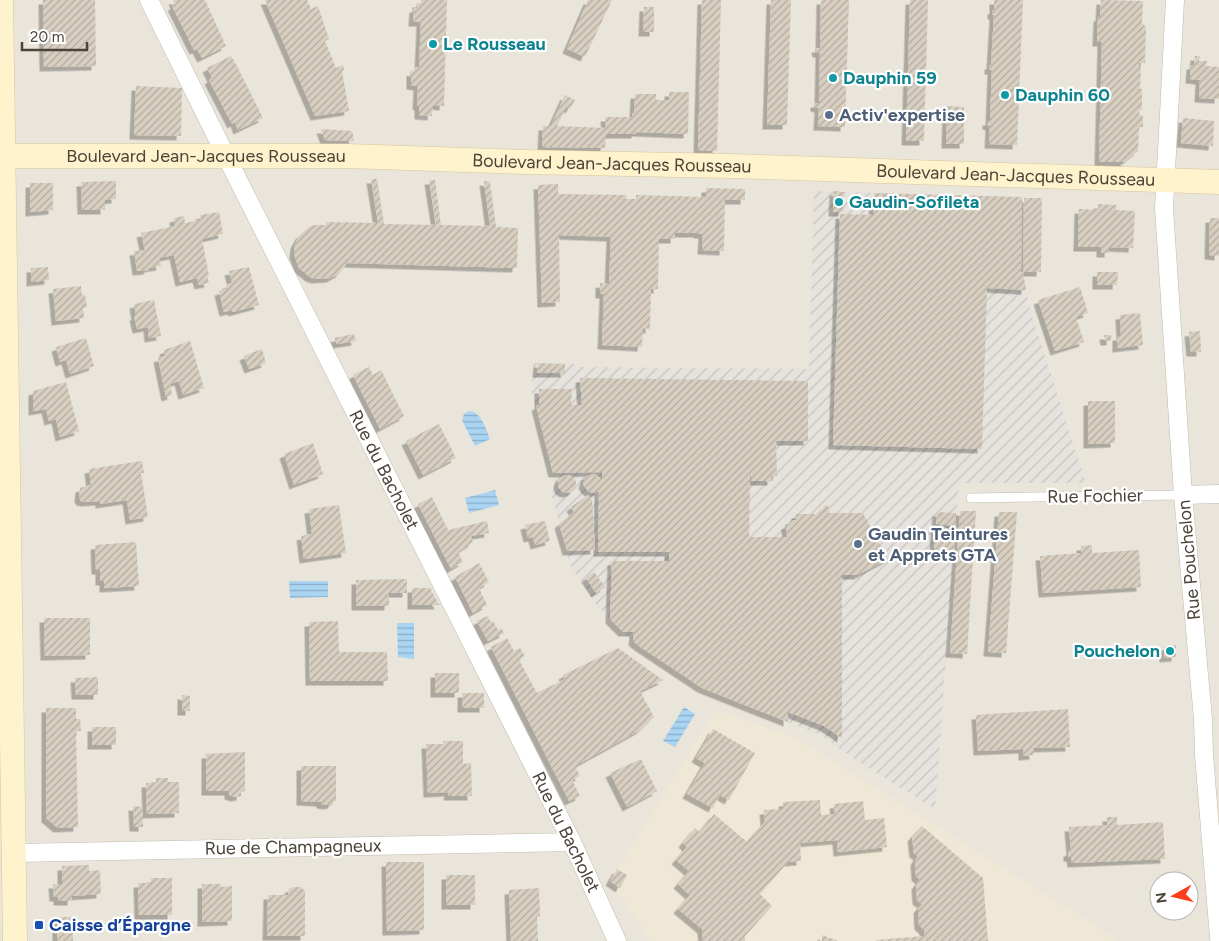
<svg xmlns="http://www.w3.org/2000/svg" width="1219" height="941" font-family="Figtree,sans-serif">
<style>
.residential{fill:#eae5da;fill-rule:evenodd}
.industrial{fill:url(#industrial-furrows)}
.education{fill:#efe8d6}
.water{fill:url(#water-rules)}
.building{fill:url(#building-hatch);filter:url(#shadow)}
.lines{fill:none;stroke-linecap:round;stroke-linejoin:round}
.lane-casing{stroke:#c2bbae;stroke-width:10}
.street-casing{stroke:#c2bbae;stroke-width:19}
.secondary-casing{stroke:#d6c79b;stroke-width:25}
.lane{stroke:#fff;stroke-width:9}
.street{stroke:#fff;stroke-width:18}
.secondary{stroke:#fff3cd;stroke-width:24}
.culture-dot{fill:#0f9aa8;stroke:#fff;stroke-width:2}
.service-dot{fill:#5c6f8a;stroke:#fff;stroke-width:2}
.transit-dot{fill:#1a4fb4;stroke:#fff;stroke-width:2}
.labels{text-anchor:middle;stroke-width:4.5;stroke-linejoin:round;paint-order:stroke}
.culture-label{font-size:18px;font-weight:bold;fill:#0d838f;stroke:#fff;text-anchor:start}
.service-label{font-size:18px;font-weight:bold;fill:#4e5e75;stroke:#fff;text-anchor:start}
.street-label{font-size:18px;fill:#4b4439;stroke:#fff}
.transit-label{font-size:18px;font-weight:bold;fill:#164399;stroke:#fff;text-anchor:start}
</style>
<defs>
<pattern id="industrial-furrows" width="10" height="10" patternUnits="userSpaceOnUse" patternTransform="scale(1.25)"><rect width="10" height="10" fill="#e6e2dd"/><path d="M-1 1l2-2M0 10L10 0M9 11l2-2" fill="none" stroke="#c7c3be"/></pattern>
<pattern id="water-rules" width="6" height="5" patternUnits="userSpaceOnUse" patternTransform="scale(1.25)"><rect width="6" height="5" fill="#a9d4f2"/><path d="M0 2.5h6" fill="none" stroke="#8caec5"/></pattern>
<pattern id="building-hatch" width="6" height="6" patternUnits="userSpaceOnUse" patternTransform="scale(1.25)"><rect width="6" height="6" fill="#d8cfc1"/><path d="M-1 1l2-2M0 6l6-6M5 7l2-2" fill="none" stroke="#b1aa9e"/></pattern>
<filter id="shadow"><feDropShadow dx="-4.5" dy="4.5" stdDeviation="0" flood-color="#0004"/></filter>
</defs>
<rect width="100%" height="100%" fill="#f6f3ec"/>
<path class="residential" d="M 0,0 L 1219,0 L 1219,941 L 0,941 ZM 1159,881 L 1189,881 L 1189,911 L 1159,911 Z"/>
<path class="industrial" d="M 814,191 L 1022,197 L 1021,272 L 1023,272 L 1029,307 L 1086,483 L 959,483 L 935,809 L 857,761 L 821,735 L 702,688 L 666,665 L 633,641 L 598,607 L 575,573 L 569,562 L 552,496 L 555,482 L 532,392 L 533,363 L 576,364 L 577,367 L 809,369 Z"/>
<path class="education" d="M 716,710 L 794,737 L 1013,874 L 1094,924 L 1117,941 L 650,941 L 610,881 Z"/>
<path class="water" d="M 469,411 C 481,411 486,429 490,439 L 475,446 L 462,420 L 464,414 Z
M 495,490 L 499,505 L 469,513 L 465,498 Z
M 289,581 L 328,581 L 328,597 L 290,598 Z
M 397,623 L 414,623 L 414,659 L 398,657 Z
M 684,707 L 695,714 L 675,747 L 663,741 Z"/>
<path class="building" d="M 43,0 L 95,0 L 96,66 L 44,67 Z
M 173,0 L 205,0 L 226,46 L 202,58 L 197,49 L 194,50 L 172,6 L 175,5 Z
M 265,0 L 307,0 L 311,9 L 318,6 L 329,39 L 325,41 L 336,68 L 343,65 L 344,70 L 342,71 L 349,111 L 315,116 Z
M 421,0 L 447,0 L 444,106 L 433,105 L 432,116 L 419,115 L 419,106 L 417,105 L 418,86 L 411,85 L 411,71 L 415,72 L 415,67 L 419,67 L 421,22 L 413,22 L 414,8 L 417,8 L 417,3 L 421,3 Z
M 588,0 L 612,0 L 585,57 L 567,49 Z
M 702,0 L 721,0 L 717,151 L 698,150 Z
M 771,0 L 791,0 L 787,125 L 767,125 Z
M 821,0 L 849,0 L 845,127 L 818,126 L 819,108 L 815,107 L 815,103 L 819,103 L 820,53 L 817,53 L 816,48 L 820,48 Z
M 910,0 L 928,0 L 924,141 L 906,141 Z
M 994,0 L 1023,0 L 1017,145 L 989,144 L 990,126 L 987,125 L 987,121 L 990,121 L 992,70 L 989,70 L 989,65 L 991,65 L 994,15 L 992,15 L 992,10 L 994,10 Z
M 1101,0 L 1143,1 L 1142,23 L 1146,27 L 1145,63 L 1139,63 L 1139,68 L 1141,68 L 1140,89 L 1142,89 L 1142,110 L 1140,110 L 1139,115 L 1143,115 L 1143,127 L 1139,127 L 1138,151 L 1124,162 L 1099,162 L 1102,42 L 1097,42 L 1098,17 L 1100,17 Z
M 644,7 L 654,7 L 654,32 L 643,32 Z
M 231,56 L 237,66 L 263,118 L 238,130 L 235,122 L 232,124 L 209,80 L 212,78 L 207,68 Z
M 1195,56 L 1200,56 L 1199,61 L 1207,61 L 1206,66 L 1219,67 L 1219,99 L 1199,98 L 1200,80 L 1190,79 L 1191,65 L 1194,65 Z
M 136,86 L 182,88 L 181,136 L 134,135 Z
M 669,92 L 689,92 L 688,134 L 636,132 L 636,134 L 606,134 L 605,148 L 542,147 L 543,126 L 551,126 L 565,95 L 575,100 L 570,109 L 566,107 L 557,126 L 606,128 L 605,117 L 632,117 L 632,113 L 634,113 L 635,94 L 656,94 L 656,100 L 669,100 Z
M 947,106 L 964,107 L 964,144 L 946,144 Z
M 1183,118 L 1214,121 L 1213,146 L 1181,143 Z
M 321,129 L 352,131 L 354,141 L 325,140 Z
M 371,179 L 377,179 L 384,224 L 436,225 L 429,180 L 435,180 L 441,225 L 490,226 L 484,181 L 490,182 L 496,227 L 518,228 L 517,268 L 347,263 L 340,273 L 331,278 L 316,279 L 310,277 L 299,268 L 294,254 L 295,244 L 300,235 L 309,227 L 315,225 L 326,225 L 326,222 L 378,223 Z
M 116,181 L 116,199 L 105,200 L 105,210 L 82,210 L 81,182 Z
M 30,183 L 53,183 L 53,210 L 30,212 Z
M 558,184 L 558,194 L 626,195 L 626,199 L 636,199 L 636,195 L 706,197 L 706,188 L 745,189 L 745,200 L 725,200 L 724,251 L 702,250 L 703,234 L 698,234 L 698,233 L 675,233 L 675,239 L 659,239 L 658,289 L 651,289 L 650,329 L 643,328 L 642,347 L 602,345 L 604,294 L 600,294 L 600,283 L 609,284 L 611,237 L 559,235 L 560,302 L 542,303 L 538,185 Z
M 834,191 L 844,192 L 843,212 L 833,212 Z
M 874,193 L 1022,197 L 1021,272 L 1023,272 L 1026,290 L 987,288 L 982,449 L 833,445 L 840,214 L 873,215 Z
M 1024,198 L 1042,198 L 1041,272 L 1023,272 Z
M 1098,204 L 1117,205 L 1116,210 L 1135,211 L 1133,248 L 1109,247 L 1109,253 L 1101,253 L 1101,247 L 1078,247 L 1079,209 L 1098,210 Z
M 219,212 L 223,234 L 202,239 L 209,276 L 207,276 L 209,283 L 199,285 L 197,278 L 180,282 L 174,255 L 159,258 L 161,266 L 148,268 L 149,270 L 137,271 L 134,251 L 145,250 L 141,233 L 175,226 L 174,218 L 184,216 L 185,223 L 201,220 L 200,215 Z
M 1210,218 L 1219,218 L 1219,256 L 1209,255 Z
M 48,267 L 49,280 L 31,282 L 31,268 Z
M 249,267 L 259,305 L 233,312 L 232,310 L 224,312 L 219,291 L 227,289 L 226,285 L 232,283 L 229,271 Z
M 1097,272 L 1118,272 L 1117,285 L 1097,285 Z
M 81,286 L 82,295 L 85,295 L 87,307 L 83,308 L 84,318 L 56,321 L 53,289 Z
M 1080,287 L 1088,313 L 1076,317 L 1084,342 L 1055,351 L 1038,300 Z
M 154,300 L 161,336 L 149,338 L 148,327 L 137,329 L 134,316 L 136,316 L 134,304 Z
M 1140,313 L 1143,345 L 1117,348 L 1117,336 L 1121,336 L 1120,315 Z
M 1200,331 L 1201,352 L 1191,352 L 1189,332 Z
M 354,334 L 356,341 L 337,344 L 334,338 Z
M 1104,335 L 1111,335 L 1111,341 L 1105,341 Z
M 86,338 L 94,366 L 70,374 L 66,360 L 60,362 L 56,347 Z
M 190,341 L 204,388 L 183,395 L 179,381 L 170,384 L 172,395 L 166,397 L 158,358 L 165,356 L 164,350 Z
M 262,349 L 266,363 L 249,369 L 244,356 Z
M 538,363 L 565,364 L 565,373 L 537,373 Z
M 369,367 L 373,375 L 381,370 L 404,416 L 380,429 L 353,375 Z
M 580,378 L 808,381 L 808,441 L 776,441 L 777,476 L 771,476 L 772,481 L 751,481 L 751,476 L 750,476 L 749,537 L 787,537 L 786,525 L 790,524 L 790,520 L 796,520 L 796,514 L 818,514 L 826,505 L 829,507 L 829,513 L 863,513 L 888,559 L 858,575 L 842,575 L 842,738 L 824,726 L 788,712 L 788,722 L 702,688 L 639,646 L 633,641 L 634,632 L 623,632 L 610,619 L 612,561 L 669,561 L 669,552 L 598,552 L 599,491 L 595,493 L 590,492 L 586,489 L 583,484 L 586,476 L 591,474 L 597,475 L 602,480 L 602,472 L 553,473 L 536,406 L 539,405 L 539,389 L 572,389 L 571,405 L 582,405 Z
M 66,382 L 79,431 L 60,437 L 56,419 L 49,421 L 46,409 L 33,411 L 33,391 Z
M 1088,401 L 1115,401 L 1115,443 L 1088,444 Z
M 439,424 L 456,458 L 423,475 L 406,441 Z
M 313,443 L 323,474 L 294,485 L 284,454 Z
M 142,461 L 144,473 L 141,473 L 148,517 L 130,520 L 127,500 L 100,504 L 100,501 L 86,502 L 81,501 L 79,498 L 80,488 L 91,485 L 89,469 Z
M558 484a9 9 0 1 1 18 0a9 9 0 1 1-18 0Z
M 588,495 L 592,500 L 595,550 L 567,551 L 559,524 L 574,512 L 571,507 Z
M 432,497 L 448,530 L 487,521 L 489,533 L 471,536 L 473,542 L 458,552 L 463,562 L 451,569 L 418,504 Z
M 339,505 L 346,553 L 304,559 L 301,536 L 312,534 L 309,509 Z
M 960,511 L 976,511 L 967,654 L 950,653 Z
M 937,512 L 956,513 L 956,526 L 936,524 Z
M 999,512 L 1017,512 L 1006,653 L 988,652 Z
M 545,521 L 550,541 L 535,545 L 533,537 L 528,538 L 525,525 Z
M 935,527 L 955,529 L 954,553 L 934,551 Z
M 136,542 L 139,586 L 104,588 L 104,581 L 100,581 L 100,570 L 96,570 L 95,545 Z
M 1092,545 L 1092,553 L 1139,550 L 1141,587 L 1043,593 L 1040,556 L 1081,553 L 1081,546 Z
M 479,563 L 489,582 L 479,588 L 487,605 L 473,613 L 455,577 Z
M 594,572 L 605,587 L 596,593 L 586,578 Z
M 407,579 L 407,593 L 389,593 L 389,606 L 356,606 L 356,580 Z
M 412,588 L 430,588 L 439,605 L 412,605 Z
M 487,616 L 491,622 L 493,621 L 498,630 L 502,629 L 504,633 L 488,641 L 477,621 Z
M 44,618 L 90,618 L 90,655 L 45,656 Z
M 338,621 L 339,652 L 387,652 L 388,681 L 310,681 L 309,622 Z
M 507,638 L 514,651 L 520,648 L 525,656 L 519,660 L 537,693 L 565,679 L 563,675 L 618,648 L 663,680 L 640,691 L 654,717 L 640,730 L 575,766 L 580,776 L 572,780 L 580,796 L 569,801 L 491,647 Z
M 1176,645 L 1176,657 L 1164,658 L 1164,646 Z
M 435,673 L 459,673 L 459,693 L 435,693 Z
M 98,677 L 98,695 L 76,695 L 75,678 Z
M 462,693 L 484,693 L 484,708 L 462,708 Z
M 182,695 L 190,696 L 190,711 L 182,711 Z
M 46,708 L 76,708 L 76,719 L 80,719 L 81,731 L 76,731 L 78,827 L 58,828 L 46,818 Z
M 1068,709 L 1070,747 L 1033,748 L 1034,755 L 1023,756 L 1023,749 L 978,751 L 976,715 Z
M 92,727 L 116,727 L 116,745 L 92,745 Z
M 713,729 L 755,753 L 729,800 L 720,795 L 713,808 L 687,794 L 705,763 L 696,758 Z
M 443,741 L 463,741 L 463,764 L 471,763 L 472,796 L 448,796 L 449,792 L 428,793 L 426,744 L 444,744 Z
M 245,752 L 245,791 L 241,792 L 241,796 L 235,797 L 229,795 L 229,791 L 206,791 L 206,754 Z
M 641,759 L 657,791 L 627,807 L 610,773 Z
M 301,766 L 336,766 L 336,801 L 333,801 L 333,804 L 328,805 L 321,804 L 321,802 L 301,801 Z
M 156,778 L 168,778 L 168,782 L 179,782 L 179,813 L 147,814 L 146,783 L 156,783 Z
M 820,800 L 821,815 L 835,814 L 834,804 L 863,801 L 865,820 L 884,818 L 887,847 L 838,852 L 837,840 L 800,843 L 801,861 L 788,862 L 760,894 L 772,906 L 745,936 L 745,941 L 703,941 L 702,929 L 678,909 L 690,895 L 678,884 L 689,871 L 676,860 L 687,847 L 683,843 L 695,828 L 700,832 L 714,814 L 747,842 L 765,822 L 764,810 L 783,809 L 783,802 Z
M 133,806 L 143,807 L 143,827 L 134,827 Z
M 1107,817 L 1117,817 L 1117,825 L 1163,822 L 1165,859 L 1072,863 L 1071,857 L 1068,857 L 1068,852 L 1071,851 L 1069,827 L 1107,825 Z
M 922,826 L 983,878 L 988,941 L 876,941 L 876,940 L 925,936 L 924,930 L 919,925 L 918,909 L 922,904 L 917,900 L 916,885 L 920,880 L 916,876 L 915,861 L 918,856 L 914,853 L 912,837 Z
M 386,862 L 424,862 L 424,930 L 387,931 Z
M 89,865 L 89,871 L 100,870 L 101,894 L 72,896 L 72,901 L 58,901 L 58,897 L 54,897 L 53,884 L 62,884 L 62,866 Z
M 617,869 L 627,875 L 620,888 L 610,881 Z
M 446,875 L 475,875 L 475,905 L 446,905 Z
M 151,878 L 172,878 L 172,915 L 139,915 L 138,883 L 151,883 Z
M 202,884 L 221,884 L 220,887 L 232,886 L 232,921 L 202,922 Z
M 293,887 L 301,887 L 305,891 L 305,936 L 267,936 L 268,895 L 288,895 L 289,889 Z
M 539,888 L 540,916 L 537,917 L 538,941 L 511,941 L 509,890 Z
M 57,917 L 77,917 L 77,922 L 73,922 L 73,941 L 57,941 Z
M 822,935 L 838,941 L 822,941 Z"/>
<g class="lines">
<defs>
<path id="lane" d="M 971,498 L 1183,495"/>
<path id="street" d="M 149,0 L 225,154 L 572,842 L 617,941
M 1175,0 L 1164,208 L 1183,495 L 1203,719 L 1204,755 L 1219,938
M 1183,495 L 1219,494
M 14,853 L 572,842"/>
<g id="secondary">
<path d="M 1,0 L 15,941"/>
<path id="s1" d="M 4,156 L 347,156 L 526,162 L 730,166 L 1219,182"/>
</g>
</defs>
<use href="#lane" class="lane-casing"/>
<use href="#street" class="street-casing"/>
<use href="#secondary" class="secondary-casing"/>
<use href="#lane" class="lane"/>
<use href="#street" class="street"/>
<use href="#secondary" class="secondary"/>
</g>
<g class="culture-dot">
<circle cx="433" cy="44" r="5"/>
<circle cx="833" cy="78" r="5"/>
<circle cx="1005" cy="95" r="5"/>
<circle cx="839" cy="202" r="5"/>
<circle cx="1170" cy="651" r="5"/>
</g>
<g class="service-dot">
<circle cx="829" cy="115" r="5"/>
<circle cx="858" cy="544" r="5"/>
</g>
<rect class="transit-dot" x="34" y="920" width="10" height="10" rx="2.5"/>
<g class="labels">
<g class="culture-label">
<text x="443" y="50">Le Rousseau</text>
<text x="843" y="84">Dauphin 59</text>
<text x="1015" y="101">Dauphin 60</text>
<text x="849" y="208">Gaudin-Sofileta</text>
<text x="1160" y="657" text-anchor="end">Pouchelon</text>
</g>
<g class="service-label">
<text x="839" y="121">Activ'expertise</text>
<text x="868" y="540">Gaudin Teintures<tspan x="868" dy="21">et Apprets GTA</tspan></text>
</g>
<g class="street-label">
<text dy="6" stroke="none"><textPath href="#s1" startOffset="202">Boulevard Jean-Jacques Rousseau</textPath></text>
<text dy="6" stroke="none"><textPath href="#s1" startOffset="608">Boulevard Jean-Jacques Rousseau</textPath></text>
<text dy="6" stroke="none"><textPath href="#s1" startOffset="1012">Boulevard Jean-Jacques Rousseau</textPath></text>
<text transform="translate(384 470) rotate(63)" y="6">Rue du Bacholet</text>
<text transform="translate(1095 496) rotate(-1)" y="6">Rue Fochier</text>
<text transform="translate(1189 560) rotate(-95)" y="6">Rue Pouchelon</text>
<text transform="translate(566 832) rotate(64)" y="6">Rue du Bacholet</text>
<text transform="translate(293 847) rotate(-1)" y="6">Rue de Champagneux</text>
</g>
<g class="transit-label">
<text x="49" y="931">Caisse d’Épargne</text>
</g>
</g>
<g transform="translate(1174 896) rotate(262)"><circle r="24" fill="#ffffff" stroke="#b7b4b0"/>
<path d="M0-4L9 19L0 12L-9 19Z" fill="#fc3f1d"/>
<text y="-8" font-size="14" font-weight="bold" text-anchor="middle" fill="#4b4439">N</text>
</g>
<path d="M22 42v8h65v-8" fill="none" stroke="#4b4439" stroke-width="2.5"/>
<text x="30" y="42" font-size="15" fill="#4b4439" stroke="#ffffff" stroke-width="4" paint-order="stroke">20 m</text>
</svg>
